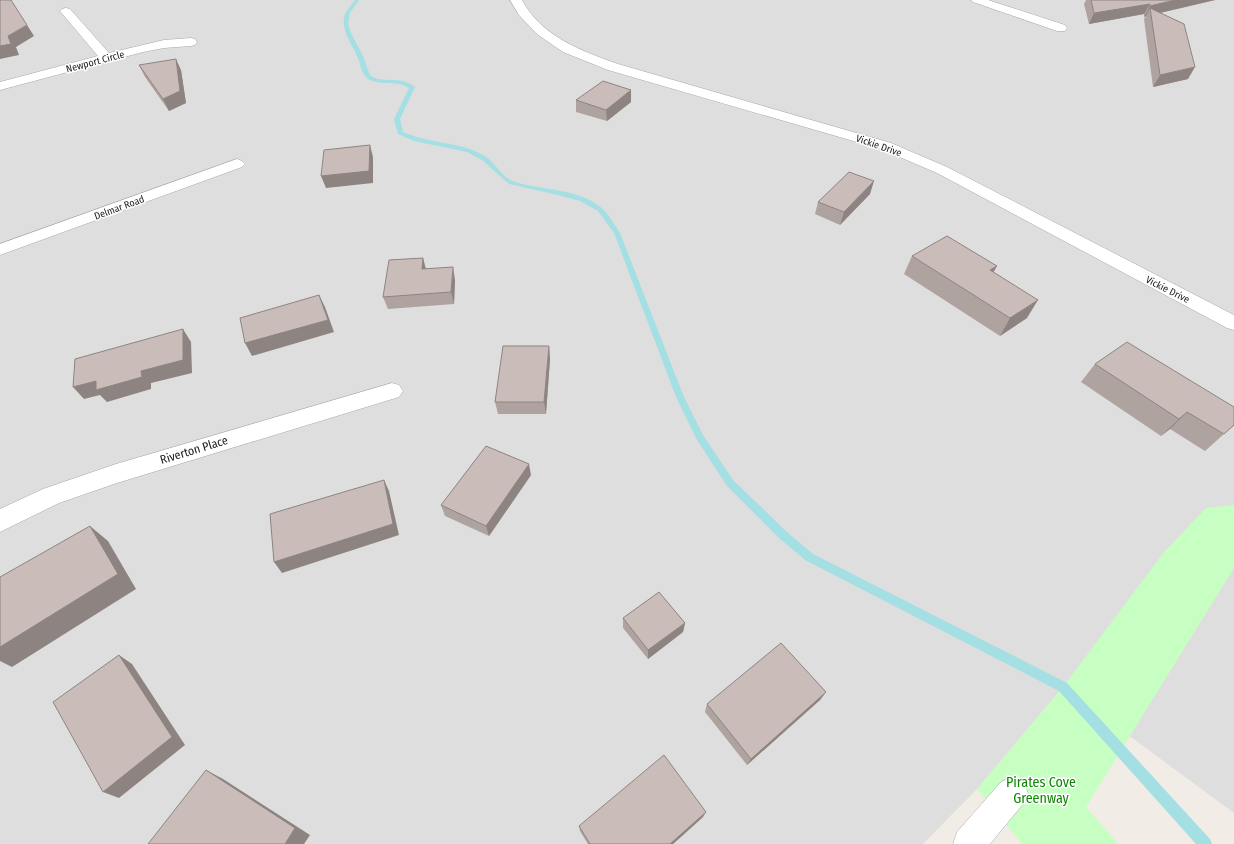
<svg xmlns="http://www.w3.org/2000/svg" width="1234" height="844" font-family="'Fira Sans Condensed',sans-serif">
<style>
.residential{fill:#dfdede}
.park{fill:#c7fec1}
.lines{fill:none;stroke-linecap:round;stroke-linejoin:round}
.stream{fill:#a3dfe3;fill-rule:evenodd}
.minor-casing{stroke:#a8a8a8;stroke-width:1}
.minor{fill:#fff;fill-rule:evenodd}
.wall{fill:#aea39f}
.shaded-wall{fill:#8d8482}
.building{fill:#cabdb9;stroke:#8d8482}
.labels{text-anchor:middle;stroke-width:3;stroke-linejoin:round;paint-order:stroke}
.far-street-label{font-size:10px;fill:#212121;stroke:#fff}
.street-label{font-size:12px;fill:#212121;stroke:#fff}
.near-park-label{font-size:14px;fill:#0d8603;stroke:#fff}
</style>
<rect width="100%" height="100%" fill="#f2ece7"/>
<path class="residential" d="M 0,0 L 1234,0 L 1234,813 L 1063,687 L 977,789 L 923,844 L 0,844 Z"/>
<path class="park" d="M 1234,505 L 1234,568 L 1086,807 L 1118,844 L 1022,844 L 977,789 L 1063,687 L 1164,552 L 1206,508 Z"/>
<g class="lines">
<path class="stream" d="M 355,0 L 359,0 L 350,13 L 348,23 L 351,33 L 363,56 L 370,75 C 382,85 400,74 415,87 L 400,119 L 403,132 C 429,144 460,141 485,156 C 496,163 502,178 515,182 C 542,190 580,189 602,208 C 609,215 615,225 620,233 L 684,397 L 703,435 L 733,480 L 787,532 L 813,554 L 1067,683 L 1210,839 L 1212,844 L 1196,844 L 1059,691 L 805,560 L 779,538 L 727,486 L 697,440 L 676,397 L 614,233 L 598,211 L 580,201 L 558,195 L 509,184 L 482,160 L 467,152 L 414,141 L 398,134 L 394,119 L 409,88 C 397,80 383,86 370,80 C 361,76 361,64 357,56 C 352,44 342,32 344,18 C 345,11 351,6 355,0 Z"/>
<defs>
<path id="minor" d="M 510,0 L 522,0 C 541,36 581,51 618,64 L 891,143 L 947,167 L 1234,315 L 1234,330 L 1227,328 L 937,173 L 881,149 L 608,70 L 563,52 L 537,34 L 519,15 Z
M 971,0 L 988,0 L 1065,25 L 1067,28 L 1065,31 L 1057,31 L 973,2 Z
M 66,8 L 70,9 L 109,53 L 164,40 L 191,38 L 195,39 L 197,42 L 195,45 L 191,46 L 164,48 L 143,52 L 0,90 L 0,82 L 98,56 L 60,11 L 62,9 Z
M 237,159 L 242,161 L 245,164 L 242,167 L 0,255 L 0,244 Z
M 392,383 L 399,385 L 403,391 L 399,397 L 117,483 L 59,503 L 0,532 L 0,509 L 43,489 L 116,464 Z
M 1012,777 L 1023,782 L 1028,793 L 1023,804 L 990,844 L 953,844 L 957,832 L 1001,782 Z"/>
</defs>
<use href="#minor" class="minor-casing"/>
<use href="#minor" class="minor"/>
</g>
<path class="wall" d="M 1086,0 L 1215,0 L 1160,13 L 1188,79 L 1153,87 L 1144,19 L 1146,16 L 1144,17 L 1144,14 L 1089,24 L 1084,4 Z
M 139,65 L 181,70 L 186,103 L 169,111 L 145,77 Z
M 631,90 L 631,102 L 607,121 L 576,112 L 576,100 Z
M 870,194 L 840,225 L 815,214 L 818,202 Z
M 912,256 L 993,273 L 1027,318 L 1000,336 L 904,274 Z
M 423,258 L 426,269 L 455,280 L 454,304 L 388,309 L 383,297 Z
M 549,346 L 550,359 L 546,414 L 498,414 L 495,402 Z
M 1095,364 L 1234,425 L 1205,451 L 1170,429 L 1161,436 L 1081,382 Z
M 531,475 L 489,536 L 445,516 L 441,505 Z
M 623,618 L 685,623 L 683,632 L 648,659 L 623,628 Z
M 826,692 L 820,700 L 747,765 L 705,712 L 707,704 Z
M 703,817 L 673,844 L 588,844 L 580,831 L 579,826 Z"/>
<path class="shaded-wall" d="M 1175,0 L 1215,0 L 1151,15 L 1150,8 L 1146,16 L 1144,17 L 1150,6 Z
M 1150,4 L 1144,14 L 1089,24 L 1094,13 Z
M 27,25 L 34,36 L 16,47 L 19,55 L 0,59 L 0,46 L 8,36 Z
M 176,59 L 181,70 L 186,103 L 169,111 L 163,99 Z
M 1195,67 L 1188,79 L 1153,87 L 1160,75 Z
M 631,90 L 631,102 L 607,121 L 606,110 Z
M 370,145 L 373,157 L 373,183 L 326,188 L 321,176 Z
M 874,181 L 870,194 L 840,225 L 844,212 Z
M 423,258 L 426,270 L 422,269 Z
M 997,266 L 987,284 L 990,270 Z
M 453,267 L 455,280 L 454,304 L 451,292 Z
M 319,295 L 325,307 L 334,332 L 252,356 L 245,343 Z
M 1038,300 L 1027,318 L 1000,336 L 1010,318 Z
M 183,329 L 191,342 L 192,373 L 151,383 L 151,389 L 107,402 L 100,395 L 84,399 L 73,387 L 96,381 L 141,371 Z
M 549,346 L 550,359 L 546,414 L 544,402 Z
M 1187,412 L 1170,429 L 1161,436 L 1179,419 Z
M 529,464 L 531,475 L 489,536 L 486,526 Z
M 384,480 L 389,491 L 399,535 L 282,573 L 274,562 Z
M 90,526 L 108,541 L 136,589 L 12,667 L 0,661 L 0,647 Z
M 685,623 L 683,632 L 648,659 L 648,650 Z
M 119,655 L 132,664 L 185,745 L 119,798 L 103,792 Z
M 826,692 L 820,700 L 747,765 L 751,759 Z
M 206,770 L 223,779 L 310,835 L 304,844 L 285,844 Z
M 706,812 L 703,817 L 673,844 L 670,844 Z"/>
<path class="building" d="M 0,0 L 11,0 L 27,25 L 8,36 L 11,44 L 0,46 Z
M 1091,0 L 1175,0 L 1150,6 L 1150,4 L 1094,13 Z
M 1150,8 L 1184,24 L 1195,67 L 1160,75 Z
M 176,59 L 180,91 L 163,99 L 139,65 Z
M 603,81 L 631,90 L 606,110 L 576,100 Z
M 370,145 L 369,171 L 321,176 L 324,150 Z
M 849,172 L 874,181 L 844,212 L 818,202 Z
M 947,236 L 997,266 L 990,270 L 1038,300 L 1010,318 L 912,256 Z
M 423,258 L 422,269 L 453,267 L 451,292 L 383,297 L 389,260 Z
M 319,295 L 328,320 L 245,343 L 240,318 Z
M 183,329 L 183,360 L 141,371 L 142,377 L 96,390 L 96,381 L 73,387 L 75,359 Z
M 1127,342 L 1234,407 L 1234,425 L 1224,434 L 1187,412 L 1179,419 L 1095,364 Z
M 503,346 L 549,346 L 544,402 L 495,402 Z
M 486,446 L 529,464 L 486,526 L 441,505 Z
M 384,480 L 393,524 L 274,562 L 270,514 Z
M 90,526 L 118,574 L 0,647 L 0,577 Z
M 659,592 L 685,623 L 648,650 L 623,618 Z
M 781,643 L 826,692 L 751,759 L 707,704 Z
M 119,655 L 172,737 L 103,792 L 53,702 Z
M 664,755 L 706,812 L 670,844 L 590,844 L 579,826 Z
M 206,770 L 295,828 L 285,844 L 148,844 Z"/>
<g class="labels">
<g class="far-street-label">
<text transform="translate(95 61) rotate(-15)" y="4">Newport Circle</text>
<text transform="translate(879 145) rotate(19)" y="4">Vickie Drive</text>
<text transform="translate(119 207) rotate(-20)" y="4">Delmar Road</text>
<text transform="translate(1168 289) rotate(27)" y="4">Vickie Drive</text>
</g>
<g class="street-label">
<text transform="translate(194 450) rotate(-17)" y="4">Riverton Place</text>
</g>
<g class="near-park-label">
<text x="1041" y="787">Pirates Cove<tspan x="1041" dy="16">Greenway</tspan></text>
</g>
</g>
</svg>
